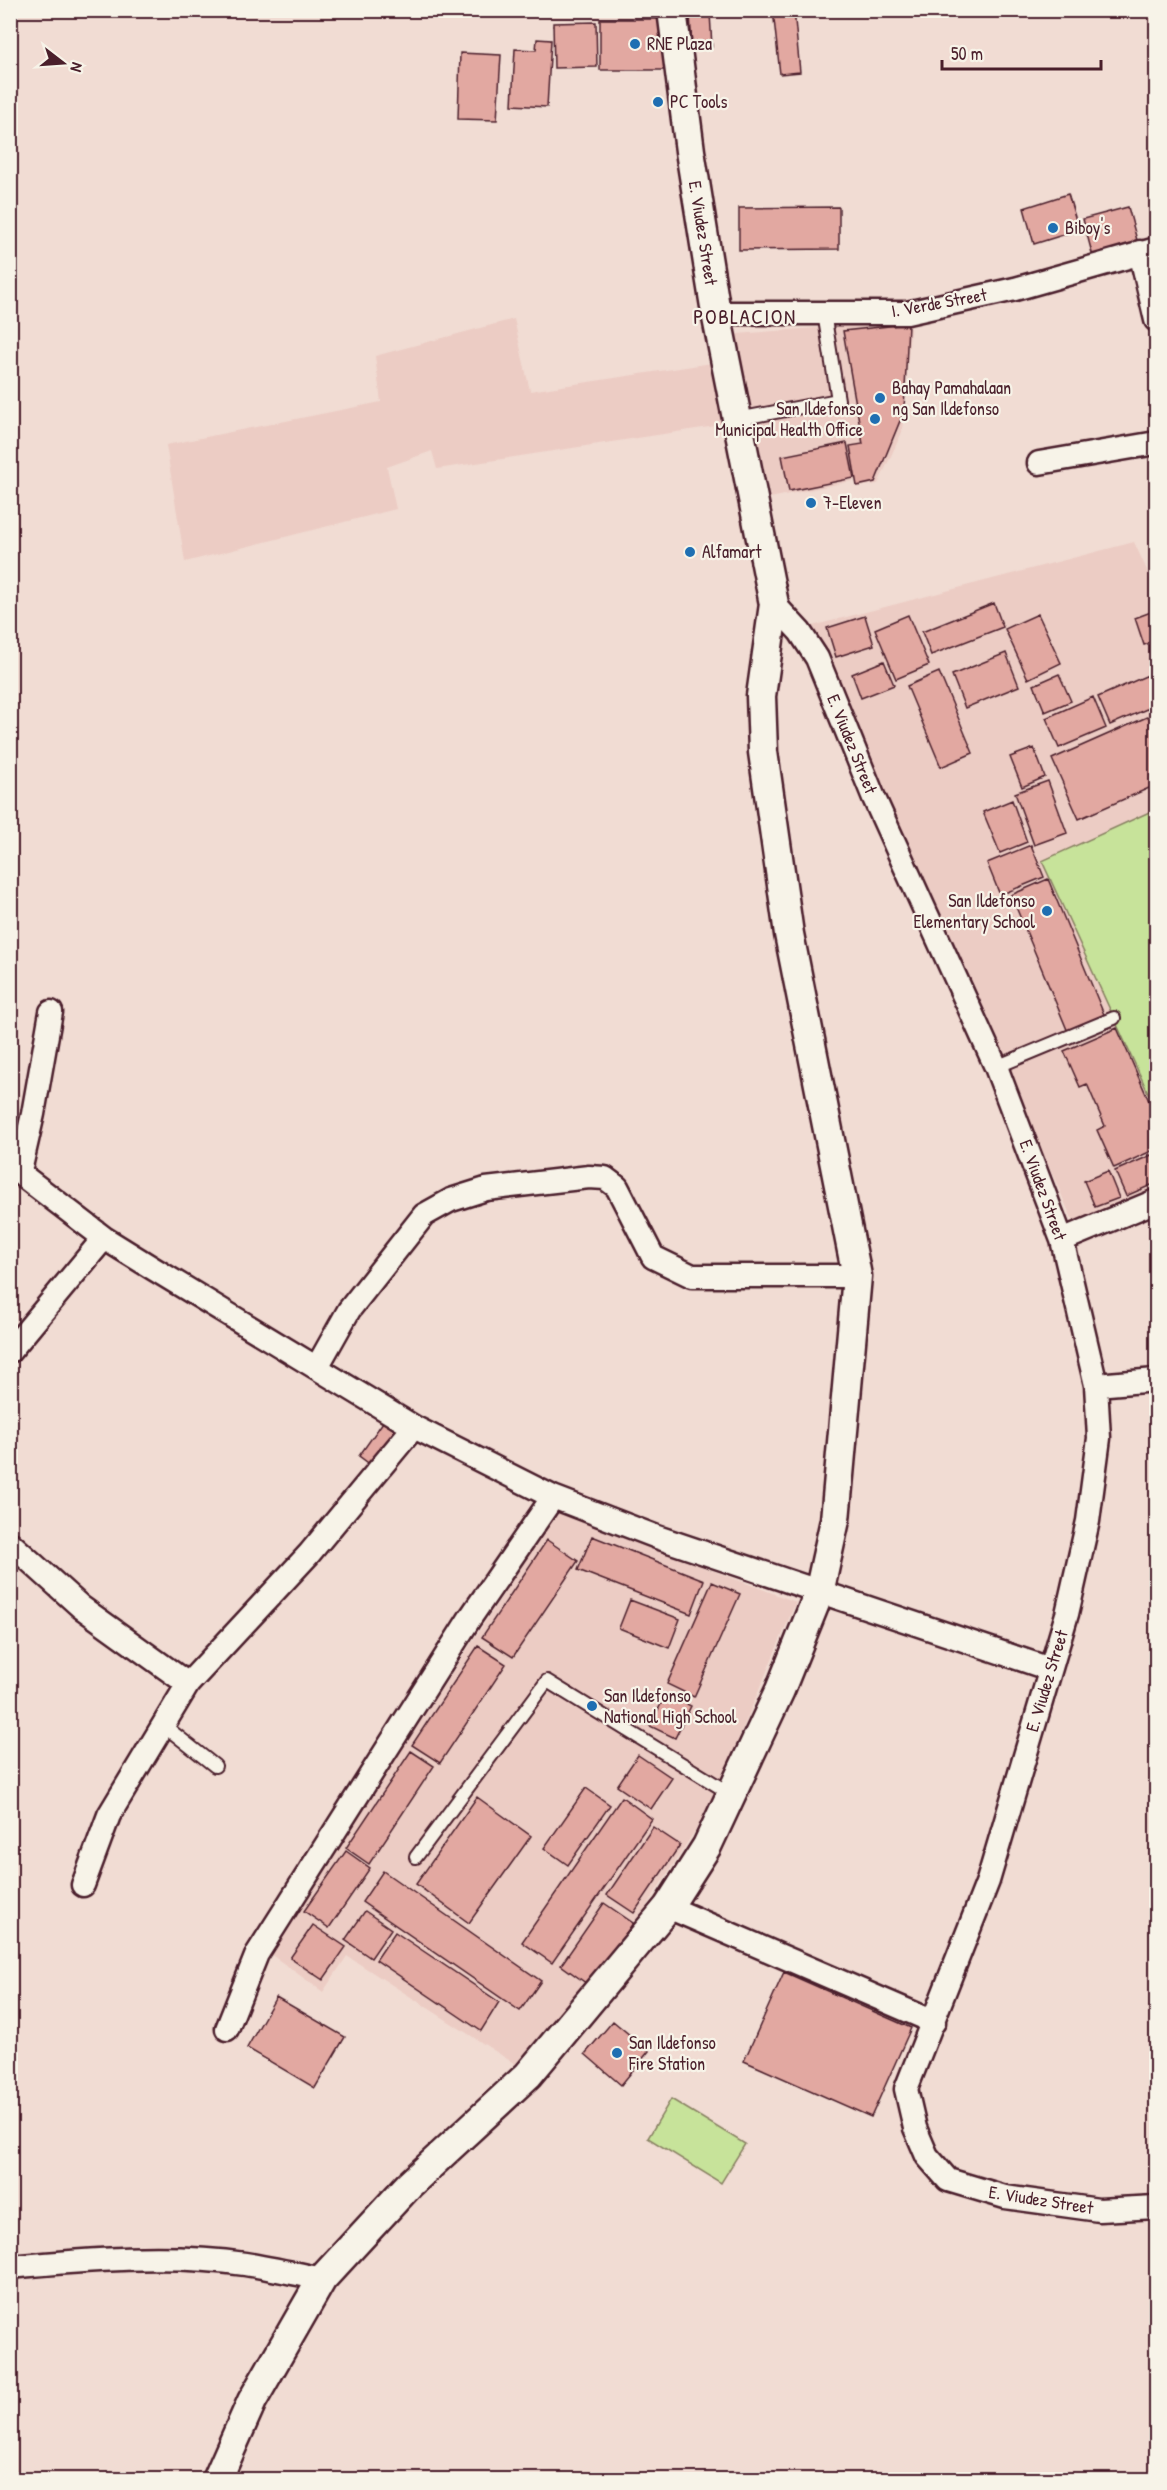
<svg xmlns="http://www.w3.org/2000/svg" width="1167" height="2490" font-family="'Patrick Hand',sans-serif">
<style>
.built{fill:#ecccc4}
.green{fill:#c7e39a;stroke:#888162;stroke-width:1.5}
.building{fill:#e2a8a1;stroke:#4a1f2b;stroke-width:1.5}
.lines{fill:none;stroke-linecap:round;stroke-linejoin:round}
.service-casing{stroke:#4a1f2b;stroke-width:16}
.minor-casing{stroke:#4a1f2b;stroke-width:27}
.tertiary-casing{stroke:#4a1f2b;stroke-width:33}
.service{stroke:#f7f3e8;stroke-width:12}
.minor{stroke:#f7f3e8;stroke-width:22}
.tertiary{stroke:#f7f3e8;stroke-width:28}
.poi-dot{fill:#1f6fb2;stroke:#f7f3e8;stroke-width:2}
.labels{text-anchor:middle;stroke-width:4.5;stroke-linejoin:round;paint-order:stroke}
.poi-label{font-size:18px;fill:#4a1f2b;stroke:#f7f3e8;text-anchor:start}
.street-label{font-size:18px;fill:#4a1f2b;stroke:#f7f3e8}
.quarter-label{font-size:21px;letter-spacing:1.5px;fill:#4a1f2b;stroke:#f7f3e8}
</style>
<rect width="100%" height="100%" fill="#f1dcd3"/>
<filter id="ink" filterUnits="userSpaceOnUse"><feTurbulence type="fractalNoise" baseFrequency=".0167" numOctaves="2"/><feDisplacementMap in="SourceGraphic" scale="12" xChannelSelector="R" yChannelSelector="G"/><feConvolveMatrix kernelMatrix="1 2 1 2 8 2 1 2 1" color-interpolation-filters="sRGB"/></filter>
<g filter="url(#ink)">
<path class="built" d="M 514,319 L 530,391 L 712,363 L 722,425 L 437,469 L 432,451 L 387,467 L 396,509 L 185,562 L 166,445 L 381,402 L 375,356 Z
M 911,321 L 902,432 L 878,484 L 858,487 L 857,480 L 770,498 L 736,334 Z
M 1134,542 L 1156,590 L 1156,1195 L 1076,1228 L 812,626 Z
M 557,1512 L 796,1602 L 709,1809 L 593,1989 L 515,2064 L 347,1956 L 323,1992 L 269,1953 Z"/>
<path class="green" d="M 1156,809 L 1156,1110 L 1042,861 Z
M 671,2099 L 745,2144 L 721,2183 L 648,2138 Z"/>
<path class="building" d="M 773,10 L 794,10 L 800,72 L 780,74 Z
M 710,13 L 712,47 L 692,48 L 690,14 Z
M 600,19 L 670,19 L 670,70 L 600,70 Z
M 596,22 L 597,67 L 554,68 L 553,23 Z
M 537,39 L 551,40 L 547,107 L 512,105 L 515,49 L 536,50 Z
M 460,53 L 501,55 L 497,120 L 458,119 Z
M 1068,194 L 1079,230 L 1034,244 L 1024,208 Z
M 839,207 L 839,249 L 739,250 L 739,208 Z
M 1128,207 L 1138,244 L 1093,257 L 1083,219 Z
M 908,324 L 904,411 L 875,482 L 857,486 L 850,446 L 863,444 L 843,331 Z
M 847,443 L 854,478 L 789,491 L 782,456 Z
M 994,603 L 1003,627 L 931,655 L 922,632 Z
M 1156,610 L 1156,641 L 1144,645 L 1135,618 Z
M 1038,614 L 1061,663 L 1028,679 L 1005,629 Z
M 908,615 L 929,665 L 896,679 L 875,629 Z
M 865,616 L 874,645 L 836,657 L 827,628 Z
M 1006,653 L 1019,686 L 965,708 L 952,675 Z
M 884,661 L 894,685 L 861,698 L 852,674 Z
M 939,672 L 973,753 L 941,767 L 907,686 Z
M 1059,674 L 1071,701 L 1045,712 L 1034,685 Z
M 1148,675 L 1156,696 L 1156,705 L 1110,725 L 1098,697 Z
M 1093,697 L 1106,728 L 1059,748 L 1046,718 Z
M 1156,713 L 1156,785 L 1079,819 L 1052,759 Z
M 1034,748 L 1045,777 L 1022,787 L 1010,757 Z
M 1048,781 L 1067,833 L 1034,845 L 1015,793 Z
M 1012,800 L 1027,842 L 1000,853 L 983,812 Z
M 1031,845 L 1044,877 L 1000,895 L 987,863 Z
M 1048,879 L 1105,1017 L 1068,1032 L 1011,895 Z
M 1117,1028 L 1156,1117 L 1156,1149 L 1114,1168 L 1097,1130 L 1105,1126 L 1087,1084 L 1080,1087 L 1064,1051 Z
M 1156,1153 L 1156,1183 L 1126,1196 L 1115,1171 Z
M 1108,1171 L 1119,1198 L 1095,1207 L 1084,1181 Z
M 383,1422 L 400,1434 L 375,1468 L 359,1456 Z
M 592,1536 L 704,1580 L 691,1614 L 578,1570 Z
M 547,1540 L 578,1561 L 513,1657 L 482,1637 Z
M 712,1582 L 740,1594 L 694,1697 L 667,1684 Z
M 630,1600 L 680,1619 L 669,1648 L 619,1628 Z
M 478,1646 L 506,1664 L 440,1763 L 412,1745 Z
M 666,1694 L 691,1706 L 675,1738 L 650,1726 Z
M 411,1751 L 434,1766 L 369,1864 L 346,1848 Z
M 638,1755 L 672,1778 L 651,1809 L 617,1786 Z
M 586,1788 L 610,1805 L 568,1865 L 544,1848 Z
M 477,1797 L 531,1836 L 469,1923 L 416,1884 Z
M 622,1797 L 652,1819 L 552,1963 L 522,1942 Z
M 653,1827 L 680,1845 L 634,1913 L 607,1895 Z
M 346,1851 L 370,1868 L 329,1928 L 304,1911 Z
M 383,1871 L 541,1981 L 520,2011 L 362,1902 Z
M 604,1903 L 633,1923 L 590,1986 L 561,1965 Z
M 365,1911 L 391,1929 L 371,1958 L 345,1940 Z
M 313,1925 L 346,1947 L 323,1980 L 290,1958 Z
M 395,1932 L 499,2002 L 481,2031 L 376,1960 Z
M 784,1972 L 911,2028 L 871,2117 L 744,2061 Z
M 276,1997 L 345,2037 L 315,2088 L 247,2048 Z
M 613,2021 L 649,2051 L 621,2085 L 585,2054 Z"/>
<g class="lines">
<defs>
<path id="service" d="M 738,419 L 838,400 L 824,313
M 996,1067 L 1114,1018
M 162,1724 L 215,1766
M 416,1857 L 547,1681 L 731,1794"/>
<path id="minor" d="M 1140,252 L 1156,320
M 716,313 L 907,313 L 1015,289 L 1156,249
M 1039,463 L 1156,443
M 774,604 L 800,632 L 817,658 L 874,798 L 996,1067 L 1062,1240 L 1096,1385 L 1099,1438 L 1088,1521 L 1067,1614 L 988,1881 L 906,2089 L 915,2128 L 927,2156 L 948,2180 L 1005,2197 L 1099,2210 L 1156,2207
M 10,1166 L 104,1238 L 154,1269 L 414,1427 L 553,1497 L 657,1537 L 1050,1669
M 20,1171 L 33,1114 L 51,1012
M 1062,1240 L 1156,1201
M 10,1351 L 104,1238
M 317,1367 L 349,1310 L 424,1215 L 451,1200 L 486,1189 L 589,1177 L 605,1178 L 617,1187 L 653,1257 L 692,1276 L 857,1276
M 1096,1385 L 1156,1380
M 10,1543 L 81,1607 L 188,1684
M 83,1885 L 109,1815 L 188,1684 L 309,1554 L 414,1427
M 668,1907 L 934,2022
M 227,2029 L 257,1954 L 470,1618 L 553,1497
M 10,2267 C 85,2260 170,2253 245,2264 C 271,2268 297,2274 322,2279"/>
<path id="tertiary" d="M 217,2480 L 252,2401 L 322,2279 L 409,2185 L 528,2075 L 668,1907 L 707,1846 L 780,1690 L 819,1593 L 835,1520 L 857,1276 L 789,934 L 763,752 L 761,696 L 774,604 L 716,313 L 690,151 L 672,10"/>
</defs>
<use href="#service" class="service-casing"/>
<use href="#minor" class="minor-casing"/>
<use href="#tertiary" class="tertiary-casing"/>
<use href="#service" class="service"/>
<use href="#minor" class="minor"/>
<use href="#tertiary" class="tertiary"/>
</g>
</g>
<g class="poi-dot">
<circle cx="635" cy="44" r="6"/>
<circle cx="658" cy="102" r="6"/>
<circle cx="1053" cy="228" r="6"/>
<circle cx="880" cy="398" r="6"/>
<circle cx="875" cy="419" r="6"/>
<circle cx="811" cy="503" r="6"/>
<circle cx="690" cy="552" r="6"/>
<circle cx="1047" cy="911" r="6"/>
<circle cx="592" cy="1706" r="6"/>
<circle cx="617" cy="2053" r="6"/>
</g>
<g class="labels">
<g class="poi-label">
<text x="647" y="50">RNE Plaza</text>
<text x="670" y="108">PC Tools</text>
<text x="1065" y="234">Biboy's</text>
<text x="892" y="394">Bahay Pamahalaan<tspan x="892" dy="21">ng San Ildefonso</tspan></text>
<text x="863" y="415" text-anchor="end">San Ildefonso<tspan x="863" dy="21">Municipal Health Office</tspan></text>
<text x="823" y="509">7-Eleven</text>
<text x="702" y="558">Alfamart</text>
<text x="1035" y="907" text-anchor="end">San Ildefonso<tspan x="1035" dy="21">Elementary School</tspan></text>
<text x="604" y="1702">San Ildefonso<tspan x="604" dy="21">National High School</tspan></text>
<text x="629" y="2049">San Ildefonso<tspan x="629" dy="21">Fire Station</tspan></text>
</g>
<g class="street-label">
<text transform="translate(703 233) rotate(81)" y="6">E. Viudez Street</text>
<text transform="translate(939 303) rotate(-10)" y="6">I. Verde Street</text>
<text transform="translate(852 744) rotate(68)" y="6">E. Viudez Street</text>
<text transform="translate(1043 1190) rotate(70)" y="6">E. Viudez Street</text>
<text transform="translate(1047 1681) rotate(-73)" y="6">E. Viudez Street</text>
<text transform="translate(1041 2200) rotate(9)" y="6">E. Viudez Street</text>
</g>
<g class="quarter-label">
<text x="745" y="324">POBLACION</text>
</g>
</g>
<rect width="1167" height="2490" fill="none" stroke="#f7f3e8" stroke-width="36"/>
<rect x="18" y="18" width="1131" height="2454" fill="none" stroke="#4a1f2b" stroke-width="2" filter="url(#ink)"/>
<g transform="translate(63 63) rotate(107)" stroke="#f7f3e8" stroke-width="4.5" paint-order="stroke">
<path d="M0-4.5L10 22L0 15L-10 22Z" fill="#4a1f2b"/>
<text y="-9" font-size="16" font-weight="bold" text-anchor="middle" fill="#4a1f2b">N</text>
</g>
<path d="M942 60v9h159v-9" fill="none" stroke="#4a1f2b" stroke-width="3"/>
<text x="951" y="60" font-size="18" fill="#4a1f2b" stroke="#f7f3e8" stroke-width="4.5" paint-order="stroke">50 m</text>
</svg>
